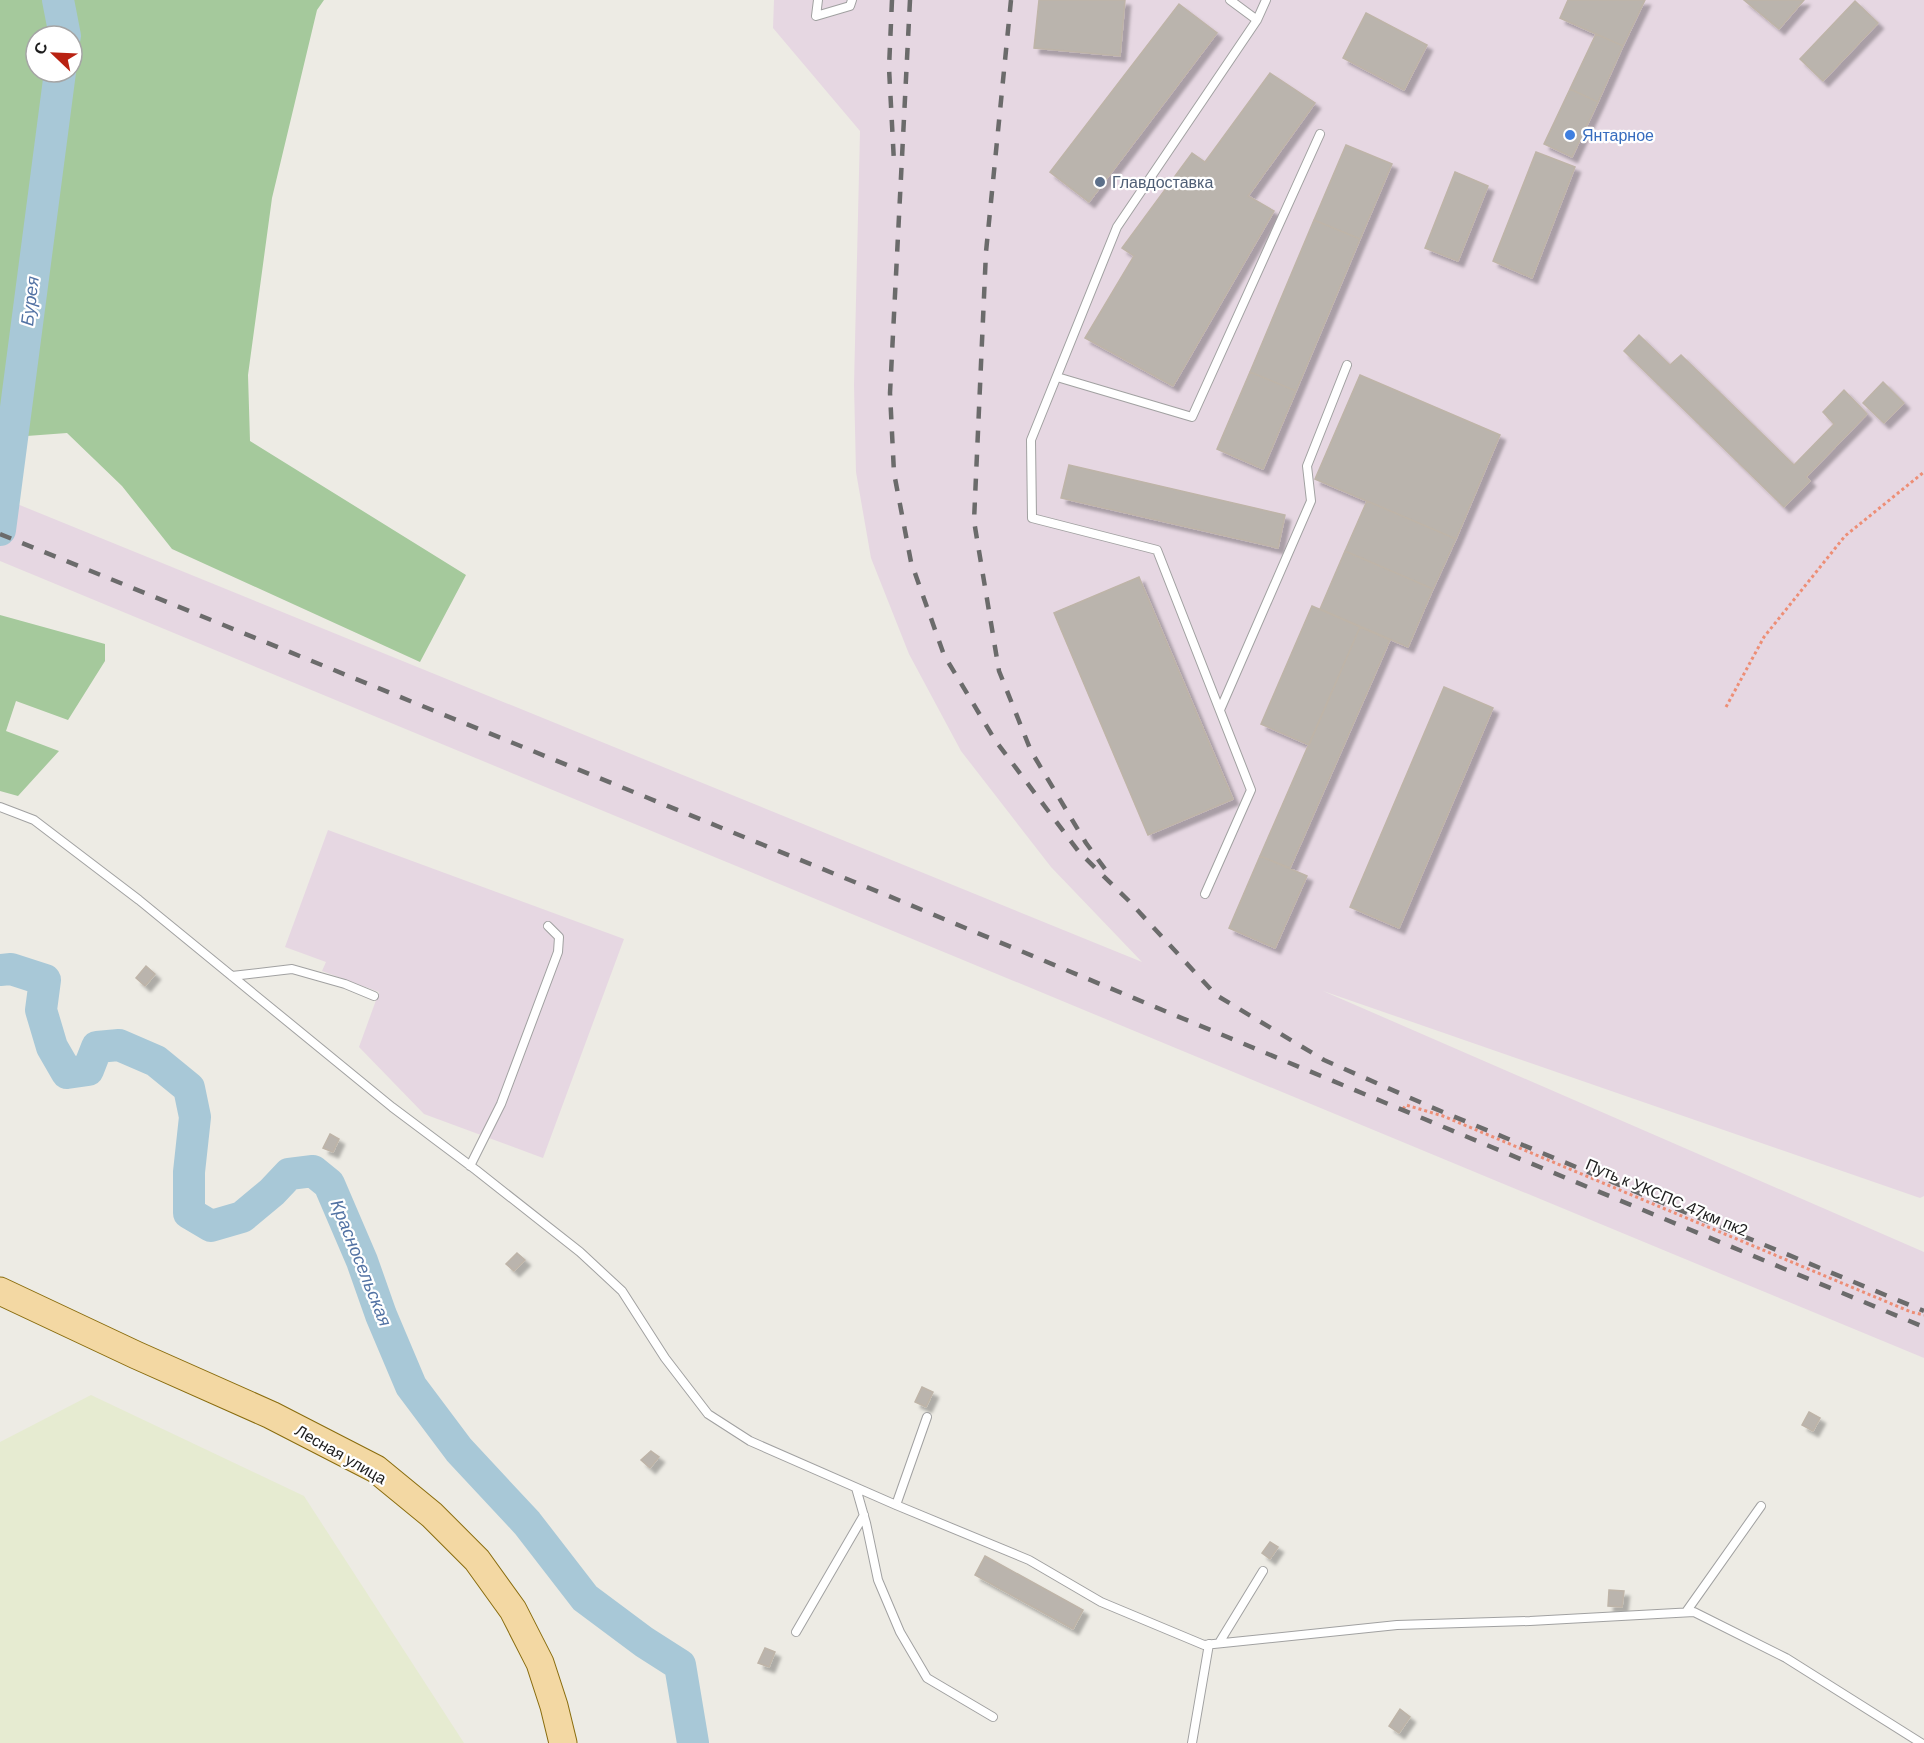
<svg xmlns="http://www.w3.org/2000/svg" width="1924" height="1743" font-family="'DM Sans',sans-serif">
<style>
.industrial{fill:#e6d7e2}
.farmland{fill:#e6ebd1}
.forest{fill:#a5c99c;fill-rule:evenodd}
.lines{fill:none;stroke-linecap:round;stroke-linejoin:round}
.river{stroke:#a8c8d7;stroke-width:32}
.building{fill:#bab4ad;stroke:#beb4a8;stroke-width:1.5;filter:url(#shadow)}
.lane-casing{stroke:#a1a1a1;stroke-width:10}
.primary-casing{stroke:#896c0d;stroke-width:29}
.path{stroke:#ed8e76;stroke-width:3;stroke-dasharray:3 3;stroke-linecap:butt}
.lane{stroke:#fff;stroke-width:8}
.primary{stroke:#f3d8a3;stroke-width:27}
.rail{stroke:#6b6b6b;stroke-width:4.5;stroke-dasharray:12 12;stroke-linecap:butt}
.shop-dot{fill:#3f7fe0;stroke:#fff;stroke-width:2}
.service-dot{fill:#5c6f8a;stroke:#fff;stroke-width:2}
.labels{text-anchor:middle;stroke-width:4.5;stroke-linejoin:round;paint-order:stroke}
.shop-label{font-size:16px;fill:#366cbe;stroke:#fff;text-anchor:start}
.service-label{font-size:16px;fill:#4e5e75;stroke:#fff;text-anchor:start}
.street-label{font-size:16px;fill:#1d1d1d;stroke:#fff}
.water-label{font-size:18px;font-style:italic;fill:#5373a4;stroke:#fff}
</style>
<defs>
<filter id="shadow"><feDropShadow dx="5.5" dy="5.5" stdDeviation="1.5" flood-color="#0004"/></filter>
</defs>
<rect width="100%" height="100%" fill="#edebe4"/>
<path class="industrial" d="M 774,0 L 1924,0 L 1924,1196 L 1920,1198 L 1323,991 L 1924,1252 L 1924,1358 L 0,561 L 0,497 L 1142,962 L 1051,867 L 961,751 L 909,654 L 871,558 L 856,472 L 854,385 L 860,131 L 773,28 Z
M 328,830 L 624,939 L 543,1158 L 424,1114 L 359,1047 L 379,992 L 322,971 L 326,962 L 285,947 Z"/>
<path class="farmland" d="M 91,1395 L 304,1496 L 464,1743 L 0,1743 L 0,1442 Z"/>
<path class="forest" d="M 0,0 L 324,0 L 317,10 L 272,198 L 248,375 L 250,441 L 466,575 L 420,662 L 172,549 L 122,486 L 67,433 L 0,438 ZM 36,36 L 72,36 L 72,72 L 36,72 Z
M 0,615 L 105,644 L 105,661 L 68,720 L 16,701 L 6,731 L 59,751 L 18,796 L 0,791 Z"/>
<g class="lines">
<path class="river" d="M 58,0 L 65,36
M 0,530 L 60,72
M 0,970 L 11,969 L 45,980 L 41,1010 L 52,1047 L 67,1073 L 88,1070 L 97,1047 L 119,1045 L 156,1061 L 189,1088 L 195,1117 L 189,1172 L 189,1213 L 211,1226 L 242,1217 L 272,1192 L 289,1174 L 313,1171 L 329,1184 L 362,1261 L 381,1315 L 411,1386 L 459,1450 L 527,1523 L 585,1598 L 644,1642 L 680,1665 L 693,1743"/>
</g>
<path class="building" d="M 1039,0 L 1125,0 L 1120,56 L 1034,48 Z
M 1568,0 L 1645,0 L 1623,46 L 1560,18 Z
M 1744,0 L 1804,0 L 1779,29 Z
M 1855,1 L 1878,23 L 1823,81 L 1800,59 Z
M 1179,4 L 1217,33 L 1089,202 L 1050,172 Z
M 1366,13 L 1427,45 L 1404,90 L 1343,58 Z
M 1596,34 L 1623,46 L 1598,102 L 1570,89 Z
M 1270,73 L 1315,103 L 1248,196 L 1274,211 L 1173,386 L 1085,338 L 1134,256 L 1122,248 L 1192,153 L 1205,162 Z
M 1570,89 L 1598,102 L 1572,157 L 1544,144 Z
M 1346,145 L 1392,164 L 1360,239 L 1314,220 Z
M 1536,152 L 1575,167 L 1532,278 L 1493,261 Z
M 1455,172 L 1488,186 L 1458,261 L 1425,248 Z
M 1314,220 L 1360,239 L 1296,391 L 1250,372 Z
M 1639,335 L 1670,365 L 1681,355 L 1794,465 L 1834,424 L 1823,412 L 1844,390 L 1867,414 L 1806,477 L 1810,481 L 1784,507 L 1624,351 Z
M 1250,372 L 1296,391 L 1263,469 L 1217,449 Z
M 1360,375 L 1500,435 L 1456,539 L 1315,479 Z
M 1883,382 L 1904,403 L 1884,423 L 1863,403 Z
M 1069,465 L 1285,515 L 1278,548 L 1061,498 Z
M 1367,501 L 1456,539 L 1433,589 L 1345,551 Z
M 1345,551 L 1433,589 L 1408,647 L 1320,609 Z
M 1139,577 L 1233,799 L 1148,835 L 1054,613 Z
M 1312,606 L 1360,627 L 1309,745 L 1261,724 Z
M 1360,627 L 1390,640 L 1290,868 L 1260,856 Z
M 1444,687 L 1493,708 L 1399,928 L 1350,907 Z
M 1260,856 L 1307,876 L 1275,948 L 1229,928 Z
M 146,966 L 155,974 L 145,986 L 136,978 Z
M 330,1134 L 339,1139 L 333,1152 L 323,1148 Z
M 517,1253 L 525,1260 L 514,1271 L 506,1264 Z
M 922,1387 L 933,1392 L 926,1407 L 915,1402 Z
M 1809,1412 L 1820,1418 L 1813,1431 L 1802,1425 Z
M 651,1451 L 659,1457 L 650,1468 L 641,1460 Z
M 1270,1542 L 1278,1547 L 1270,1559 L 1262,1553 Z
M 985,1556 L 1083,1610 L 1073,1629 L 975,1575 Z
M 1609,1590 L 1624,1591 L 1622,1607 L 1608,1606 Z
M 765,1648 L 775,1652 L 769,1667 L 758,1663 Z
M 1400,1709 L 1410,1717 L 1399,1733 L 1389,1726 Z"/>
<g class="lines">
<defs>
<path id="lane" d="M 818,0 L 816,16 L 850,6 L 852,0
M 1230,0 L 1257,20
M 1057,377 L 1192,417 L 1320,134
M 1220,710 L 1311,501 L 1307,466 L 1347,365
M 0,807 L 34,820 L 139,900 L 392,1107 L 476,1170 L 580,1252 L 622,1291 L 665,1358 L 708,1414 L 750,1441 L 896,1505 L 1029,1560 L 1101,1602 L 1204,1645 L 1397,1625 L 1530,1621 L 1694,1612 L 1786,1658 L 1921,1743
M 1205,894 L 1251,790 L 1157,550 L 1032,518 L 1031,440 L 1117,227 L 1257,20 L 1266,0
M 232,976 L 292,969 L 345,984 L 374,996
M 470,1166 L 501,1104 L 558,952 L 559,937 L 548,926
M 856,1488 L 866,1523 L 878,1580 L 900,1632 L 927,1678 L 993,1717
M 896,1505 L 927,1417
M 1686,1612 L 1761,1506
M 796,1632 L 864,1515
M 1219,1643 L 1263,1571
M 1192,1743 L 1209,1644"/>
<path id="primary" d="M 0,1291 L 136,1355 L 271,1415 L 376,1469 L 432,1515 L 477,1560 L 513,1610 L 540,1663 L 554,1706 L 563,1743"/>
</defs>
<use href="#lane" class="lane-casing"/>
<use href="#primary" class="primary-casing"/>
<path class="path" d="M 1726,707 L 1764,637 L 1845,536 L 1924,472
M 1403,1109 L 1406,1105 L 1443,1116 L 1911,1312 L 1924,1315"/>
<use href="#lane" class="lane"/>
<use href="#primary" class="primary"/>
<path class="rail" d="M 892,0 L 889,68 L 894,162
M 910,0 L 890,393 L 894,473 L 911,562 L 944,655 L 995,740 L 1079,852 L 1128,900 L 1216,995 L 1324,1060 L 1431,1107 L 1924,1311
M 1011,0 L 986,252 L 974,521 L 999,671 L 1031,751 L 1086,843 L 1105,869
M 0,534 L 879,892 L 1924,1327"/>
</g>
<circle class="shop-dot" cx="1570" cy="135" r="6"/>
<circle class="service-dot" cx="1100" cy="182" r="6"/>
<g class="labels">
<g class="shop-label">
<text x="1582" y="141">Янтарное</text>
</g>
<g class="service-label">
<text x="1112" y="188">Главдоставка</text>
</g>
<g class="street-label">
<text transform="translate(1667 1197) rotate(23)" y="6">Путь к УКСПС 47км пк2</text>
<text transform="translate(341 1454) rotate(30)" y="6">Лесная улица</text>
</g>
<g class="water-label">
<text transform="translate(30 301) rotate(-83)" y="6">Бурея</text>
<text transform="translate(361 1263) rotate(68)" y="6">Красносельская</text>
</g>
</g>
<g transform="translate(54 54) rotate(293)"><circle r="28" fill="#ffffff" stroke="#a5a5a5" stroke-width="1.5"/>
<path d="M0-4.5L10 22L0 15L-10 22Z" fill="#b92212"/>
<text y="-9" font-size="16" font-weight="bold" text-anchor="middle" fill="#1d1d1d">С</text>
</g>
</svg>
